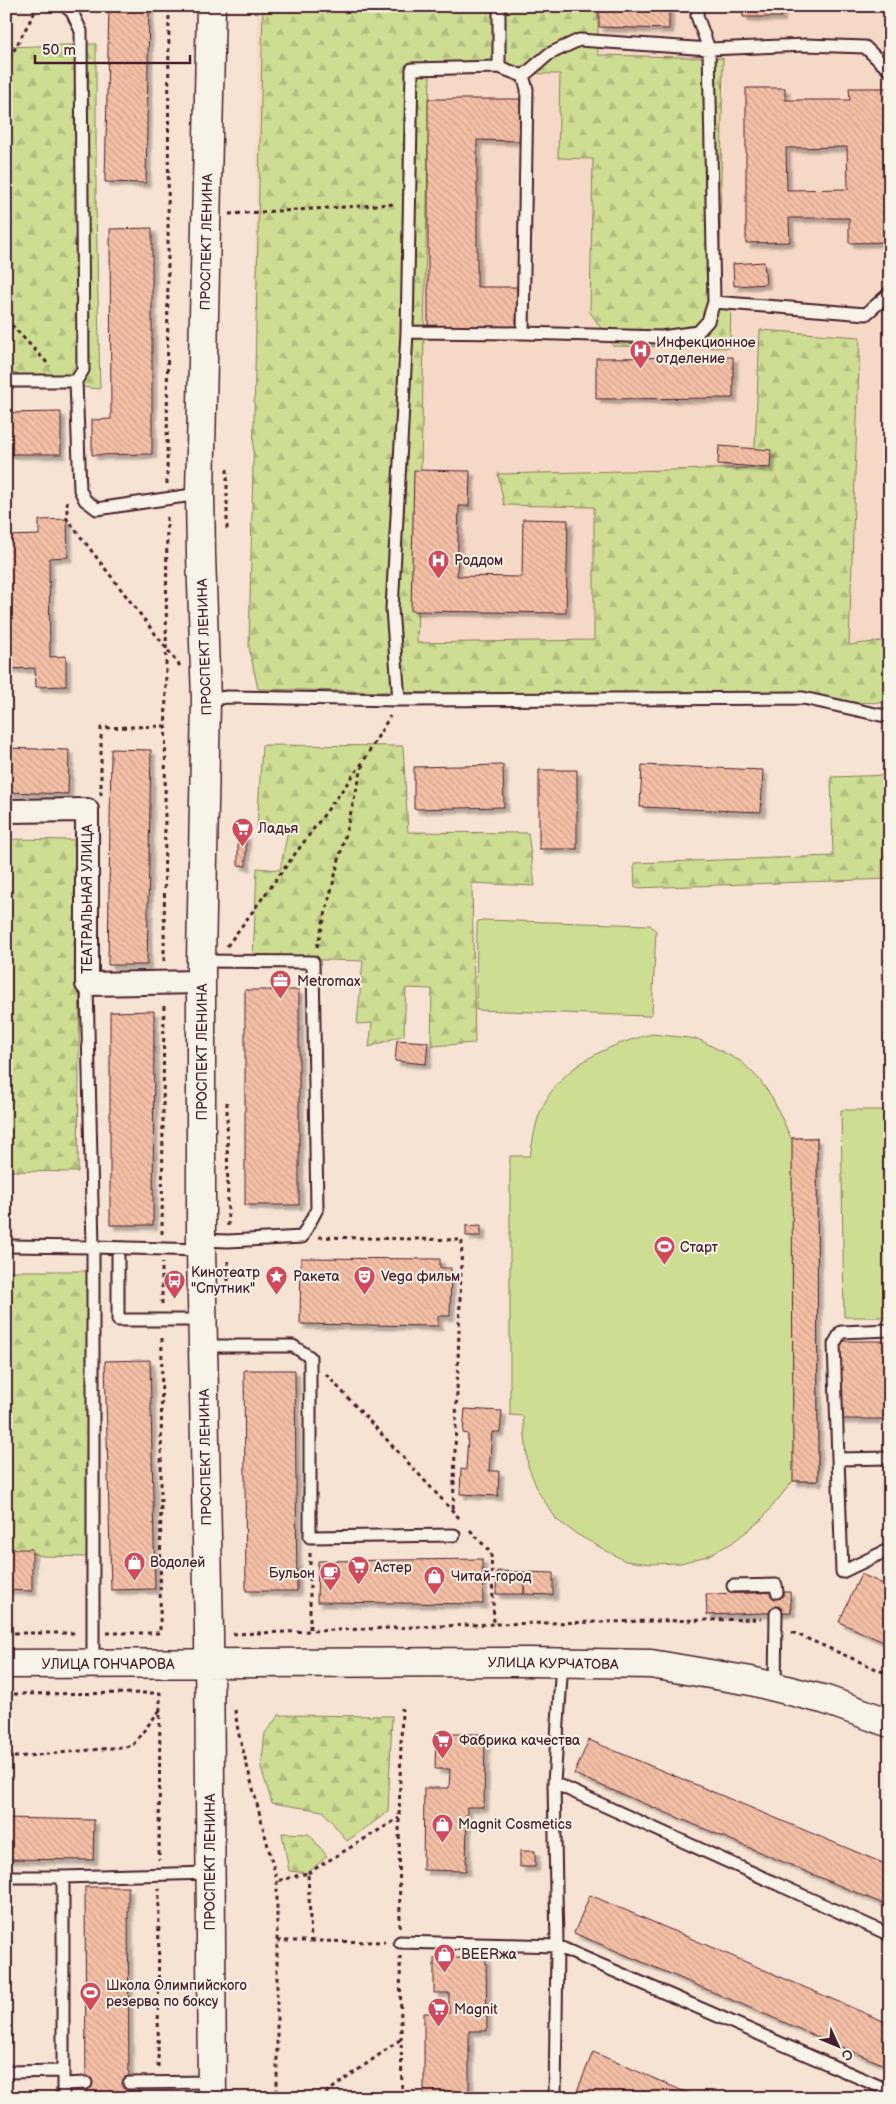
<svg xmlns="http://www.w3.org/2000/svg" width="896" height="2104" font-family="'Balsamiq Sans',sans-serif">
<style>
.built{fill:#f5d8c6}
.forest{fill:url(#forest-firs);stroke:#8c7e5e}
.pitch{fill:#cddd92;stroke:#8c7e5e}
.building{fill:url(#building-back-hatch);stroke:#4a1f2b;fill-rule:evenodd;filter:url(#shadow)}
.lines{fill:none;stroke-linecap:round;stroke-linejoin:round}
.lane-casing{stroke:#4a1f2b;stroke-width:15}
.street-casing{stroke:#4a1f2b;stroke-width:26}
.secondary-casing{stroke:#4a1f2b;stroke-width:31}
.path{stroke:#4a1f2b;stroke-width:3;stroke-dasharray:4 4;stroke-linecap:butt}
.lane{stroke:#f7f3e8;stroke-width:11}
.street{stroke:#f7f3e8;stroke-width:22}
.secondary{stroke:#f7f3e8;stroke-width:28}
.labels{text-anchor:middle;stroke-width:4;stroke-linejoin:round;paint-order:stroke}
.street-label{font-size:14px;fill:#4a1f2b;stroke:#f7f3e8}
.poi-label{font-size:14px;fill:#4a1f2b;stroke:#f7f3e8;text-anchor:start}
</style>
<defs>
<pattern id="forest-firs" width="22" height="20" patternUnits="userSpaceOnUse" patternTransform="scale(1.25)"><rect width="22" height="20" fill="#cddd92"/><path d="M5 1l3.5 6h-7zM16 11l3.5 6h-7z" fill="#b2bd7e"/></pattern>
<pattern id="building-back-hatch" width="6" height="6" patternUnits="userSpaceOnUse" patternTransform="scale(1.25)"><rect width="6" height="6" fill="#f3bfa5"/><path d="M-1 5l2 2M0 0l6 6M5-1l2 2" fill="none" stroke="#d2a48e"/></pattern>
<filter id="shadow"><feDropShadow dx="4.5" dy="4.5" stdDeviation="1" flood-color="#0004"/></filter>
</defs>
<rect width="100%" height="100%" fill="#f6e3d4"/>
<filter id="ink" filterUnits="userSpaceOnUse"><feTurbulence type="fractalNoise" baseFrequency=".02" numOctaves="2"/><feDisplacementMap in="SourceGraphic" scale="10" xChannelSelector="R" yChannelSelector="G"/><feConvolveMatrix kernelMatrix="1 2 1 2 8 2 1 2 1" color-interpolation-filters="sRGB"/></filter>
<g filter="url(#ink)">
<path class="built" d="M 258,6 L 890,6 L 890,674 L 251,674 Z"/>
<path class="forest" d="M 263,6 L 598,6 L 598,55 L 723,58 L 719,298 L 731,298 L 730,348 L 613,346 L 590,312 L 593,159 L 558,158 L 560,74 L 430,72 L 417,643 L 594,640 L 594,507 L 504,505 L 498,474 L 754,468 L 760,330 L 860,337 L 849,645 L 890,640 L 890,703 L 258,689 L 249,647 Z
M 96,44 L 96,206 L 100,389 L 6,380 L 6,47 Z
M 262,745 L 403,746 L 408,832 L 528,833 L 535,886 L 472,883 L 475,1043 L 431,1046 L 432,989 L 406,988 L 404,1035 L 369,1047 L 372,1023 L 357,1024 L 363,961 L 253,958 L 257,868 L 280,870 L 288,831 L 257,829 Z
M 890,775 L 890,879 L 635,888 L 634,863 L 833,856 L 831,777 Z
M 6,839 L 81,840 L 78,1172 L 6,1171 Z
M 8,1271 L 88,1271 L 88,1557 L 42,1556 L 6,1546 L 6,1273 Z
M 279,1715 L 392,1716 L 388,1812 L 347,1841 L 323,1811 L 272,1803 L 261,1768 L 265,1733 Z
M 282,1833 L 309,1834 L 327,1856 L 308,1873 L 289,1871 Z"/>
<path class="pitch" d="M 482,920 L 650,925 L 656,931 L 652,1014 L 648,1016 L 476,1010 L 477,925 L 478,921 Z
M 652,1034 L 698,1039 L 742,1062 L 759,1079 L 772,1097 L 791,1138 L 817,1138 L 818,1481 L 793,1481 L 761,1520 L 732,1543 L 707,1556 L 681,1563 L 652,1564 L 625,1561 L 578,1535 L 557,1520 L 539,1493 L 528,1466 L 523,1416 L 510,1415 L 510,1156 L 530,1156 C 533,1141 535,1122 542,1108 C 562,1064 608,1045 652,1034 Z
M 841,1110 L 890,1110 L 890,1317 L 844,1317 Z"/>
<path class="building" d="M 109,6 L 149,6 L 146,183 L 105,182 Z
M 599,6 L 669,6 L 669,29 L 599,27 Z
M 743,6 L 781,6 L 781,17 L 743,17 Z
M 746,88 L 785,88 L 785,100 L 850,100 L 849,88 L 888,88 L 888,242 L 849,243 L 849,218 L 789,218 L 790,242 L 746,243 ZM 847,147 L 848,189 L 787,190 L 786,148 Z
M 428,99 L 520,99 L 520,141 L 477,140 L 477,287 L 517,287 L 516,330 L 428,330 Z
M 152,228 L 152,454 L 92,455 L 92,420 L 111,419 L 110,229 Z
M 764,262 L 766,284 L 734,286 L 733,264 Z
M 733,357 L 733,398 L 596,399 L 596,358 Z
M 61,412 L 61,454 L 6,454 L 6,413 Z
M 719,446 L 771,450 L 770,468 L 718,464 Z
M 414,470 L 470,471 L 469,506 L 459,506 L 457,576 L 522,577 L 523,519 L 568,520 L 566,613 L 411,611 Z
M 67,519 L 68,557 L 49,558 L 50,657 L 66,656 L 66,686 L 36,687 L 35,668 L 6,669 L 6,536 L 39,535 L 39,520 Z
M 6,748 L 69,750 L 68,794 L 6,792 Z
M 111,749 L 151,750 L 147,965 L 108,965 Z
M 503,765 L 504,807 L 414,809 L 414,767 Z
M 642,765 L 763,770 L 761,812 L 640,807 Z
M 539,770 L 577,770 L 577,849 L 539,849 Z
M 238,835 L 246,835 L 246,866 L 238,865 Z
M 245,990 L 299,990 L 299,1205 L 245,1205 Z
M 154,1011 L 153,1225 L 110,1225 L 110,1012 Z
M 397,1040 L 428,1042 L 426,1064 L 395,1061 Z
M 792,1138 L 817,1138 L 818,1481 L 793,1481 Z
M 481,1225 L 481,1236 L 466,1236 L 466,1226 Z
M 301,1258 L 440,1259 L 440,1268 L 451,1268 L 450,1316 L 438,1316 L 438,1326 L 300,1324 Z
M 839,1341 L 890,1341 L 890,1435 L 888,1419 L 839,1419 Z
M 150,1360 L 155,1589 L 111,1590 L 105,1361 Z
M 244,1370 L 295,1370 L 297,1591 L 246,1591 Z
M 465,1409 L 502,1411 L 500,1432 L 492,1432 L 489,1471 L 499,1471 L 498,1496 L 460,1494 L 461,1469 L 466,1470 L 468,1434 L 463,1433 Z
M 6,1549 L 32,1549 L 32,1591 L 6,1590 Z
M 482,1559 L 483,1604 L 317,1602 L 318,1561 Z
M 497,1571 L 525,1572 L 524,1594 L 496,1594 Z
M 525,1572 L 553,1573 L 553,1595 L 524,1594 Z
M 861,1574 L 890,1587 L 890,1645 L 839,1622 Z
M 790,1592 L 791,1612 L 707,1615 L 706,1594 Z
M 436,1734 L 485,1734 L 484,1807 L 467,1807 L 466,1871 L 423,1870 L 424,1788 L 449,1788 L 450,1769 L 435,1769 Z
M 589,1740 L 890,1866 L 890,1902 L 888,1906 L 574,1774 Z
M 6,1818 L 94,1820 L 93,1860 L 6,1859 Z
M 520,1851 L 535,1851 L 535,1867 L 520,1867 Z
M 85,1887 L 128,1887 L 129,2098 L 86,2098 Z
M 590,1895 L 890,2024 L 889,2067 L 574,1933 Z
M 434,1958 L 486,1958 L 487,2031 L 469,2031 L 469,2096 L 424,2096 L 424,2013 L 449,2013 L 449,1993 L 434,1993 Z
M 593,2052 L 699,2098 L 593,2098 L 577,2091 Z"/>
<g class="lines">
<defs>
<path id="lane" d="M 65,6 L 72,12 L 81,31 L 83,370 L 76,381 L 80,490 L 85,500 L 97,509 L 199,494
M 523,76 L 549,54 L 579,40 L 709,49 L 806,45 L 865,47 L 890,71
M 714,302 L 866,314 L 890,293
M 407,332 L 523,333 L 527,89 L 523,76 L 499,67
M 523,333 L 661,337 L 698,332 L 708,321 L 714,302 L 709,49 L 697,16 L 698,6
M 6,381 L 76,381
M 206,700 L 227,697 L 399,700 L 803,698 L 880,715 L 890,716
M 399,700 L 392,609 L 407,332 L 412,69 L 499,67 L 499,6
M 201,961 L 313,962 L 317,1209 L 302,1237 L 228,1241 L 201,1240
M 87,984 L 93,1247 L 201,1250
M 6,1246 L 93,1247 L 93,1663
M 118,1248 L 118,1320 L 202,1320
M 890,1330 L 841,1332 L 834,1344 L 842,1572 L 890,1549
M 203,1346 L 293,1346 L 310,1357 L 310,1537 L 454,1535
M 838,1459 L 890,1458
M 733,1586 L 776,1585 L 777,1592
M 775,1687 L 776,1613
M 554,1783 L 890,1935
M 6,1877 L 63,1877
M 400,1942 L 557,1946 L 890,2091
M 6,2072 L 63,2071
M 129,2083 L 212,2082
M 63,2084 L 86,2083
M 63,2098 L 63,1877 L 209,1873
M 555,2098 L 557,1946 L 554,1783 L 562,1662"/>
<path id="street" d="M 6,811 L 87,810 L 87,984 L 202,982"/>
<path id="secondary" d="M 211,6 L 200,493 L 201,555 L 206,700 L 201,961 L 201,1250 L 209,1634 L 212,2098
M 6,1664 L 529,1662 L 651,1664 L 751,1681 L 826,1700 L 890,1723"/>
</defs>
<use href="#lane" class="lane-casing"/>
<use href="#street" class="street-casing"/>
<use href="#secondary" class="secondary-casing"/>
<path class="path" d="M 6,65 L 38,6
M 229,214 L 395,204
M 6,319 L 50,366
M 227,469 L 227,533
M 167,484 L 169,6
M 67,501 L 67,519 L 180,666
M 101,795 L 101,728 L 165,726
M 227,946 L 363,762 L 390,716
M 317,947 L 363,764
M 164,961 L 167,513
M 227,1102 L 228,1226
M 162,1234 L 164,1003
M 319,1237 L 462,1240 L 453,1512
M 228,1281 L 228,1257
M 162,1304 L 162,1263
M 326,1374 L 461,1520
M 470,1530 L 491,1553 L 494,1624 L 761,1619
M 310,1553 L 310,1631
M 792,1632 L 890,1675
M 6,1633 L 78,1633
M 107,1633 L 160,1633 L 162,1335
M 233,1634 L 494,1624
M 6,1694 L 160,1693 L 159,1860
M 235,1710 L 238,1731 L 277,1881 L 277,2098
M 6,1758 L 132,1746 L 160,1710
M 308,1873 L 399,1818
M 400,1927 L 399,1818 L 402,1708
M 277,1941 L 311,1941 L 308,1873 L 277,1881
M 311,1941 L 385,1942
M 400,1956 L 402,2098
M 158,2067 L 159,1888
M 319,2098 L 401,2039"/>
<use href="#lane" class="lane"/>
<use href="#street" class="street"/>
<use href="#secondary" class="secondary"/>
</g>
</g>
<defs>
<symbol id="hospital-pin" viewBox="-11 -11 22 30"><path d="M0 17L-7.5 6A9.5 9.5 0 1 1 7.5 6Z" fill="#d1495b" stroke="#f7f3e8"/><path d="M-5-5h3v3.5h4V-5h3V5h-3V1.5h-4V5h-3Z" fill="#fff"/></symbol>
<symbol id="supermarket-pin" viewBox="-11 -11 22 30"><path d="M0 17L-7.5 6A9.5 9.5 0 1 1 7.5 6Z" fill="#d1495b" stroke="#f7f3e8"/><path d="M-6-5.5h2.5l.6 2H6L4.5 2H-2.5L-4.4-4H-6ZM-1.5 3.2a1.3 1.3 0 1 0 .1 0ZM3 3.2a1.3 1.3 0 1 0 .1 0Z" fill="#fff"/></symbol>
<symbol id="office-pin" viewBox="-11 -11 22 30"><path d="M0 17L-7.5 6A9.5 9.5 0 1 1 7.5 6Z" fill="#d1495b" stroke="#f7f3e8"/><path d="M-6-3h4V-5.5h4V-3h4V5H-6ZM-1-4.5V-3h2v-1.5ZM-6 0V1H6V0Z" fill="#fff"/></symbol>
<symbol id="stadium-pin" viewBox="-11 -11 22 30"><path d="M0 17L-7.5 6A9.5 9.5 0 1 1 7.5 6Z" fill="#d1495b" stroke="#f7f3e8"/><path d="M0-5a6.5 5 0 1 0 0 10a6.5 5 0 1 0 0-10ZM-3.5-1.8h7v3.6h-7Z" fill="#fff"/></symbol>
<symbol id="sight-pin" viewBox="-11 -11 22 30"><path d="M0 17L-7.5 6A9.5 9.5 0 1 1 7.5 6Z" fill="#d1495b" stroke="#f7f3e8"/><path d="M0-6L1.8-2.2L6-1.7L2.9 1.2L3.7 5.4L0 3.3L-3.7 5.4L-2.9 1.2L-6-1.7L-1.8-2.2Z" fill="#fff"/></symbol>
<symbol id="theatre-pin" viewBox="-11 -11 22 30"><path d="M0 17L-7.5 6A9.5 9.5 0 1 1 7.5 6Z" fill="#d1495b" stroke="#f7f3e8"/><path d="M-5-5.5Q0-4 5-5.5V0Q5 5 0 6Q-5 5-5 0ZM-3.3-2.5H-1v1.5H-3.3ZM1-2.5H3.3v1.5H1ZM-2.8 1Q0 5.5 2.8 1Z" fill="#fff"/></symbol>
<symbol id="bus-pin" viewBox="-11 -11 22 30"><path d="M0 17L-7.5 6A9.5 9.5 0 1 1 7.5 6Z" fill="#d1495b" stroke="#f7f3e8"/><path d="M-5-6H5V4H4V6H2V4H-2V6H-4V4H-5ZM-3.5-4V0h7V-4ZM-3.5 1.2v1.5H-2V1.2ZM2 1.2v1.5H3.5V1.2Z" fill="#fff"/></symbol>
<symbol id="shop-pin" viewBox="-11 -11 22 30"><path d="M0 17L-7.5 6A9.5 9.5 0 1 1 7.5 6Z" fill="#d1495b" stroke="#f7f3e8"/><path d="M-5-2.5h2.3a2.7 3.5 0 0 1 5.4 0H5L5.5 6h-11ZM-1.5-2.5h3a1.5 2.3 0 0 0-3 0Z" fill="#fff"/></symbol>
<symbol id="cafe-pin" viewBox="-11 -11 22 30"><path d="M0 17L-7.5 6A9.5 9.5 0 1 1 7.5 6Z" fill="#d1495b" stroke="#f7f3e8"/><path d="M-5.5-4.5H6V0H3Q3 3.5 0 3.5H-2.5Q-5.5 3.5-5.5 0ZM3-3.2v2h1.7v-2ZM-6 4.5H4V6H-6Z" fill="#fff"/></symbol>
</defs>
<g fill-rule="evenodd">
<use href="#hospital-pin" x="628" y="338" width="25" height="34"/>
<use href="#hospital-pin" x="426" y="548" width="25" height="34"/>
<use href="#supermarket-pin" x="230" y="816" width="25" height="34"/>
<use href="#office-pin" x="268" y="968" width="25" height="34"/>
<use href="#stadium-pin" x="652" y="1234" width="25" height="34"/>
<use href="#sight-pin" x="264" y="1264" width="25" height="34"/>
<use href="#theatre-pin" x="352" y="1264" width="25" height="34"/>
<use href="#bus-pin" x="162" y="1268" width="25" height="34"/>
<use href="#shop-pin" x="122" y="1550" width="25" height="34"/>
<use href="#supermarket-pin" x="346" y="1554" width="25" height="34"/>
<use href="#cafe-pin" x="318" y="1560" width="25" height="34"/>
<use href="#shop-pin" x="422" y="1564" width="25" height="34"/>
<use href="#supermarket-pin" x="430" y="1728" width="25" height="34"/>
<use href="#shop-pin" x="430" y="1812" width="25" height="34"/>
<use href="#shop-pin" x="432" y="1942" width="25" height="34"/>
<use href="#stadium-pin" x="78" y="1980" width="25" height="34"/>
<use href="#supermarket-pin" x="426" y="1996" width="25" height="34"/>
</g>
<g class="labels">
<g class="street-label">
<text transform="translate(206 242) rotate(-89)" y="5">ПРОСПЕКТ ЛЕНИНА</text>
<text transform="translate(204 647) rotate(-92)" y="5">ПРОСПЕКТ ЛЕНИНА</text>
<text transform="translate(87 899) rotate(-90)" y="5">ТЕАТРАЛЬНАЯ УЛИЦА</text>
<text transform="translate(202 1052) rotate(-90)" y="5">ПРОСПЕКТ ЛЕНИНА</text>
<text transform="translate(205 1457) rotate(-91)" y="5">ПРОСПЕКТ ЛЕНИНА</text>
<text transform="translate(553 1663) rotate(1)" y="5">УЛИЦА КУРЧАТОВА</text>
<text x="108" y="1669">УЛИЦА ГОНЧАРОВА</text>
<text transform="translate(210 1862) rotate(-90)" y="5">ПРОСПЕКТ ЛЕНИНА</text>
</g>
<g class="poi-label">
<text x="656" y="347">Инфекционное<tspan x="656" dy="16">отделение</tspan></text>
<text x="454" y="565">Роддом</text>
<text x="258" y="833">Ладья</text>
<text x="297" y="986">Metromax</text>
<text x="680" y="1252">Старт</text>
<text x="191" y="1277">Кинотеатр<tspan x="191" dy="16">"Спутник"</tspan></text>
<text x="293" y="1281">Ракета</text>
<text x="381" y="1281">Vega фильм</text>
<text x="150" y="1567">Водолей</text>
<text x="374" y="1572">Астер</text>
<text x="315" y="1578" text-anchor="end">Бульон</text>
<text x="451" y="1581">Читай-город</text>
<text x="459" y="1745">Фабрика качества</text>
<text x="458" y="1829">Magnit Cosmetics</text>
<text x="461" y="1959">BEERжа</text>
<text x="106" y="1990">Школа Олимпийского<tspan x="106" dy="16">резерва по боксу</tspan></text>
<text x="454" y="2014">Magnit</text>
</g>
</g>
<rect width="896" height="2104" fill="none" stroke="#f7f3e8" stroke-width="25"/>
<rect x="12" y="12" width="871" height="2079" fill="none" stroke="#4a1f2b" stroke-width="2" filter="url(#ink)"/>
<g transform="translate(838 2046) rotate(134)" stroke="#f7f3e8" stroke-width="4" paint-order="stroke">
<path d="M0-4L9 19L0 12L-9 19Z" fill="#4a1f2b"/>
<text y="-8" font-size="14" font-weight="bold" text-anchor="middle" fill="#4a1f2b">С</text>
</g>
<path d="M35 55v8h155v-8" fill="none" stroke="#4a1f2b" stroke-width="2.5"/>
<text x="42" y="55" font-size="15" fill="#4a1f2b" stroke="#f7f3e8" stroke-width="4" paint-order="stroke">50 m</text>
</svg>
